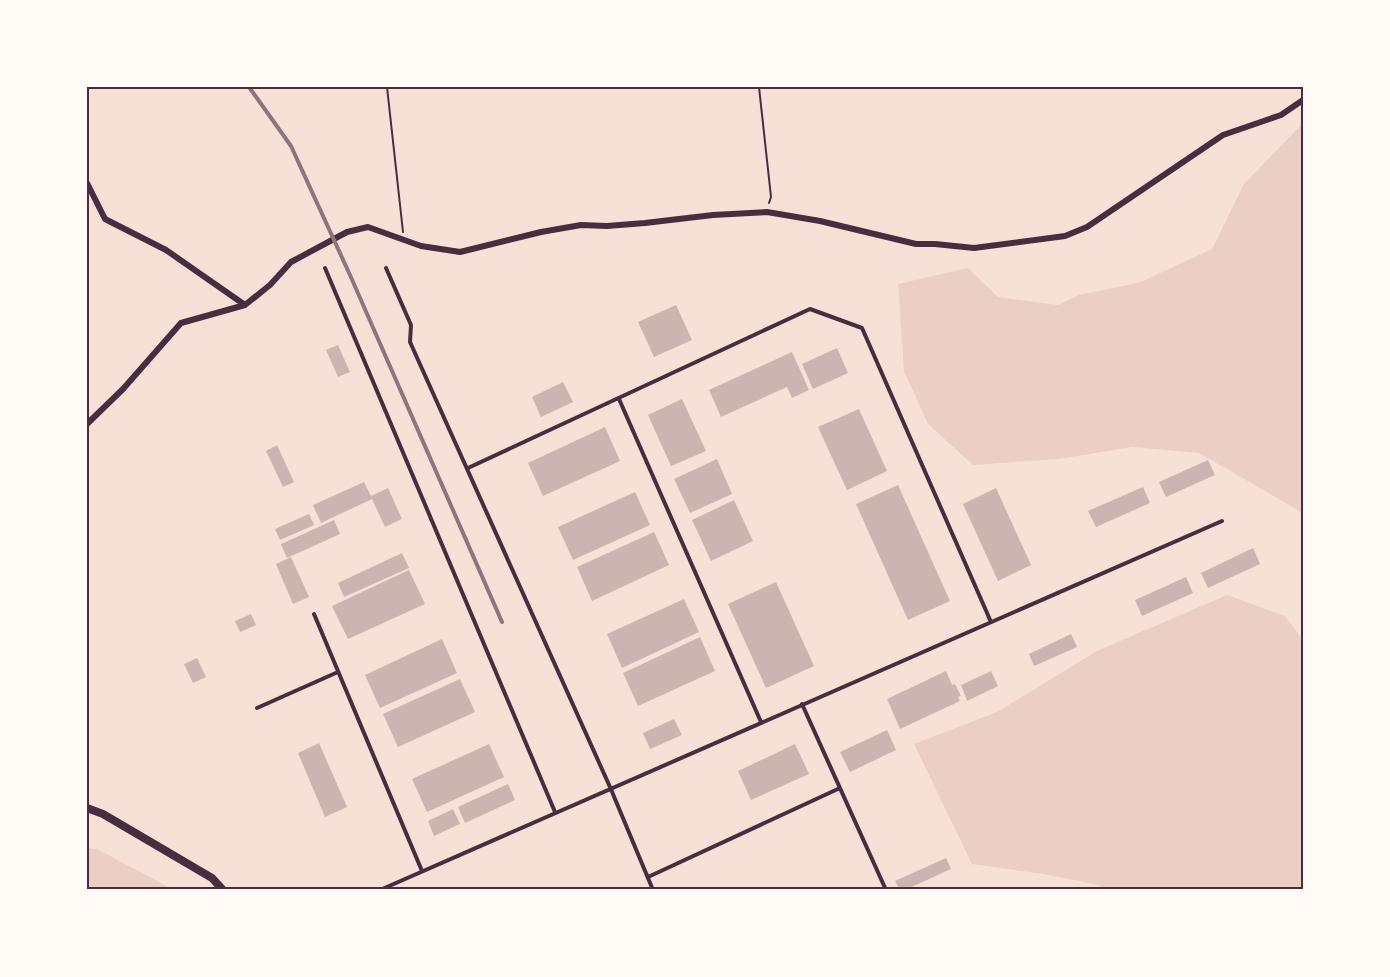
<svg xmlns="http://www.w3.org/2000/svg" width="1390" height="977" font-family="'Crimson Pro',serif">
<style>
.green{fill:#ebcfc5}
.building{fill:#ccb4b1}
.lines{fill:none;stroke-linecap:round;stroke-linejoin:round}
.path{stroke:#4a2c40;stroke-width:2}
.service{stroke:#4a2c40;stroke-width:4}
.minor{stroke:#4a2c40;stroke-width:6}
.tertiary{stroke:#4a2c40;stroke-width:8}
.rail{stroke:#8f747c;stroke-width:4}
.neatline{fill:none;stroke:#4a2c40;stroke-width:2}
</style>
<rect width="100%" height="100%" fill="#f7e1d7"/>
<path class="green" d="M 1302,124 L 1303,513 L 1199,453 L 1132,447 L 1059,459 L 973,465 L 928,424 L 904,371 L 898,284 L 968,268 L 998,297 L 1058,305 L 1079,295 L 1141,282 L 1212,249 L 1244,184 Z
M 1227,595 L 1285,616 L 1303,640 L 1303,890 L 1101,890 L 1099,885 L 1043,874 L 972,864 L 914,744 L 997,712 L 1097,651 Z
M 87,848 L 97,849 L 174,890 L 87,890 Z"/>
<path class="building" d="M 676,305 L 692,340 L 654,357 L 638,322 Z
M 338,345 L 350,372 L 338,377 L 326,350 Z
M 837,348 L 848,373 L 813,389 L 802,364 Z
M 792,352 L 809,390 L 792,398 L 787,387 L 721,417 L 709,390 Z
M 563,382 L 573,402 L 541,417 L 532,397 Z
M 682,399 L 706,451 L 671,466 L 648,415 Z
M 859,409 L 887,471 L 847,490 L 818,427 Z
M 605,427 L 620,461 L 543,496 L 528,463 Z
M 277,445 L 294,482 L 283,487 L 266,451 Z
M 717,459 L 732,494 L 690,513 L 674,479 Z
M 1208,460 L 1215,475 L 1166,497 L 1159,482 Z
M 364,482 L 371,496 L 388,488 L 402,519 L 385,527 L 372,499 L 321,523 L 313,505 Z
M 898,485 L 950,601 L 908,620 L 856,504 Z
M 1143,487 L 1150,503 L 1096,527 L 1088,511 Z
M 996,488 L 1031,565 L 998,581 L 963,504 Z
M 635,492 L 650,525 L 573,560 L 558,527 Z
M 734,500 L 753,541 L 711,561 L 692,520 Z
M 309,514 L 314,525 L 280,540 L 275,529 Z
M 334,520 L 340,534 L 287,558 L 281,544 Z
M 654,532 L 669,565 L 592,601 L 577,567 Z
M 1253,548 L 1260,564 L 1208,588 L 1201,573 Z
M 402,553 L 409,568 L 344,597 L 338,583 Z
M 291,557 L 309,597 L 293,604 L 276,564 Z
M 409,570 L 425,604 L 348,639 L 332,606 Z
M 1186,577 L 1193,593 L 1142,616 L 1135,600 Z
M 776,582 L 814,666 L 766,688 L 728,604 Z
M 684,599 L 699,632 L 622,668 L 607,634 Z
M 251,614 L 256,625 L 240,632 L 235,621 Z
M 1071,634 L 1077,647 L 1034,666 L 1029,654 Z
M 700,637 L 715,671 L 638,706 L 623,673 Z
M 442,639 L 457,673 L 380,708 L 365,675 Z
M 197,658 L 206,677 L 193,683 L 184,664 Z
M 946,671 L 952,685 L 955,684 L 961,696 L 958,697 L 960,701 L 900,729 L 887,699 Z
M 991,671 L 998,686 L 967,701 L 961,685 Z
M 460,679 L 475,712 L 398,747 L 383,714 Z
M 674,719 L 682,735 L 650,749 L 643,733 Z
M 887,730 L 896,750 L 850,772 L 840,752 Z
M 319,743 L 347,807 L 325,817 L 298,753 Z
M 489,744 L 504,777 L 427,812 L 412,779 Z
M 795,744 L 809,774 L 751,800 L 738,771 Z
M 508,784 L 515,800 L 465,823 L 458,807 Z
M 453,809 L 460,824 L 434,836 L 428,821 Z
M 946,858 L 951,869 L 905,890 L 900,890 L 895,881 Z"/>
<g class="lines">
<path class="path" d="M 387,87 L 403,232
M 759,87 L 771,197 L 769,203"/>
<path class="service" d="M 325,268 L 555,812
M 386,268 L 411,325 L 410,342 L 610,787 L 653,890
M 619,399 L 761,722
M 468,468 L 810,309 L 862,328 L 991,622
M 314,614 L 422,871
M 802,704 L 886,890
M 257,708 L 338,672
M 648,877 L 840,788
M 380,890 L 1222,521"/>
<path class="minor" d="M 87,183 L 105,219 L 166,250 L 245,305
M 87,424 L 123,389 L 181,323 L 245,305 L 270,285 L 291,262 L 347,232 L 368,227 L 421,246 L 460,252 L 541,232 L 581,225 L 607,226 L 645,223 L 713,215 L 767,212 L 820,221 L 916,244 L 935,244 L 974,248 L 1065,236 L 1087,227 L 1223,135 L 1281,115 L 1303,100"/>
<path class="tertiary" d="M 87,808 L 103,814 L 212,878 L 223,890"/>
<path class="rail" d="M 249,87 L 291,146 L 350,275 L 502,622"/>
</g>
<rect width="1390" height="977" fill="none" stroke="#fffaf5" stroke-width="177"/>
<rect x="88" y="88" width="1214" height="800" class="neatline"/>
</svg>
